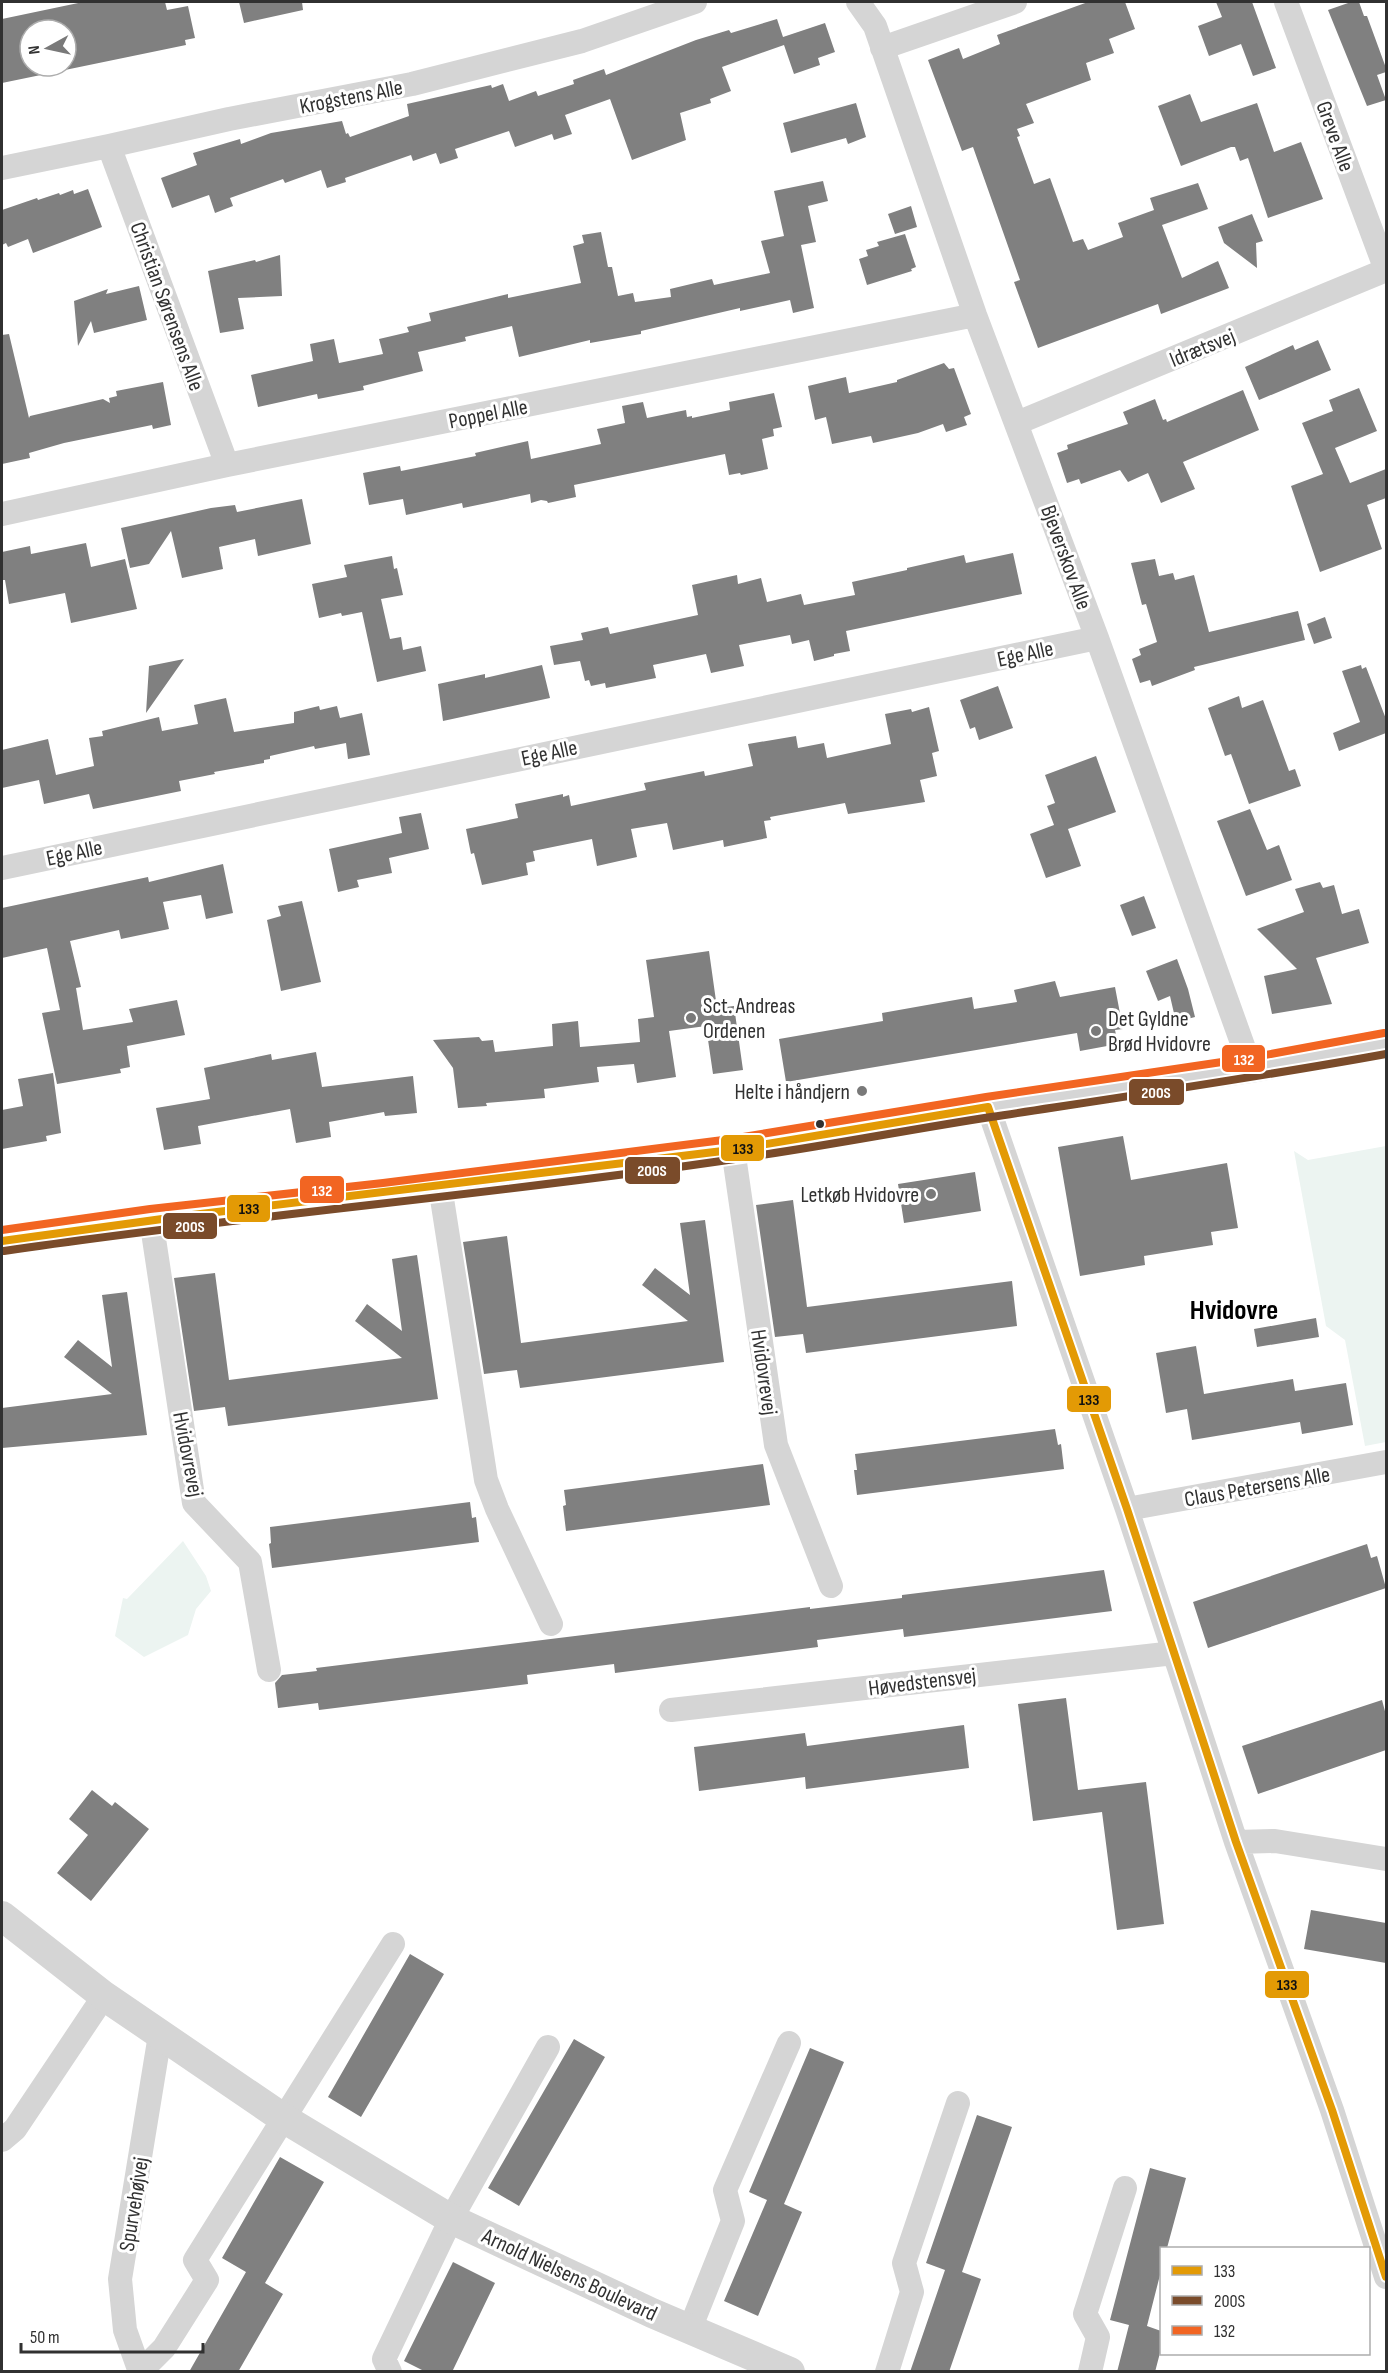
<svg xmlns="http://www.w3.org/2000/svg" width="1388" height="2373" font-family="'Sofia Sans Condensed',sans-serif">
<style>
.green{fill:#ecf4f1}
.building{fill:#808080;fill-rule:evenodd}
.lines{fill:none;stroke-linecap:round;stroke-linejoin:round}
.minor{stroke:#d5d5d5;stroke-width:24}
.tertiary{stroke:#d5d5d5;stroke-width:30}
.bus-1-casing{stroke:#fff;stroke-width:12}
.bus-2-casing{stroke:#fff;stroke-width:12}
.bus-3-casing{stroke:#fff;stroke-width:12}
.bus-1{stroke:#e39a05;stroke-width:8}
.bus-2{stroke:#7a4b2a;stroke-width:8}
.bus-3{stroke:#f26522;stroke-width:8}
.poi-dot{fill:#797979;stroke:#fff;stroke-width:2}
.bus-dot{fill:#313131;stroke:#fff;stroke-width:2}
.labels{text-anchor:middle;stroke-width:6;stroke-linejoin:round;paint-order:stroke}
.street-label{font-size:22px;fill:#313131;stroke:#fff}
.poi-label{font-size:22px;fill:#313131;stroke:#fff;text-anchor:start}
.district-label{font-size:28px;font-weight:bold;fill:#000;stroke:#fff}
.line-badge{stroke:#fff;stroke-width:2}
.badge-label{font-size:16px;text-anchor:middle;font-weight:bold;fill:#fff}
.pale-badge-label{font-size:16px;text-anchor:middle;font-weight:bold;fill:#111}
</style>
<rect width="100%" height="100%" fill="#fff"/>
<path class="green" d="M 1386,1146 L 1386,1442 L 1365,1446 L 1345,1340 L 1326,1326 L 1294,1151 L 1308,1160 Z
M 183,1541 L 206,1576 L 211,1591 L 196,1609 L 188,1635 L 144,1657 L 115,1636 L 123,1598 L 127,1599 Z"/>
<path class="building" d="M 83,2 L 165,2 L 167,10 L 188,6 L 195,38 L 185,40 L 186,45 L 2,83 L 2,19 ZM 30,30 L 66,30 L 66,66 L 30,66 Z
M 239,2 L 302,2 L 303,10 L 244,23 Z
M 1088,2 L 1125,2 L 1135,29 L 1109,39 L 1114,53 L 1086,63 L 1091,80 L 1026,104 L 1034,123 L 1017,129 L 1020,136 L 1017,137 L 1034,184 L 1050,178 L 1073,242 L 1083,239 L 1088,250 L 1123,237 L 1118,223 L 1154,210 L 1150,198 L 1198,183 L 1208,209 L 1162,225 L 1182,278 L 1218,261 L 1229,288 L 1161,314 L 1158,304 L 1038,348 L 1014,282 L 1020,280 L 973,147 L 962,151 L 928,60 L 959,48 L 963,59 L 1000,44 L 997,35 Z
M 1216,2 L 1252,2 L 1276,68 L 1253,76 L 1241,44 L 1209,56 L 1198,26 L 1222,17 Z
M 1351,2 L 1359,2 L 1364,16 L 1367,16 L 1386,68 L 1386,72 L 1377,75 L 1386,100 L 1367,106 L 1328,10 Z
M 777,19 L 783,37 L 825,23 L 835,52 L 818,58 L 820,65 L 794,74 L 784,45 L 722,67 L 731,91 L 710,99 L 711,103 L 680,113 L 686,140 L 632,160 L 610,99 L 565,115 L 572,134 L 554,140 L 552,134 L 515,147 L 509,131 L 455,149 L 458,158 L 440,164 L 436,153 L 413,161 L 411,155 L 345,178 L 346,182 L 327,188 L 321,170 L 285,183 L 283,179 L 230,198 L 233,206 L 215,213 L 209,195 L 172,208 L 161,178 L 197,165 L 193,153 L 240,139 L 241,144 L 271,133 L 342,121 L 346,134 L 348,133 L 350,137 L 409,116 L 407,104 L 491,85 L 492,88 L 503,84 L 509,101 L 536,91 L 538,96 L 574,84 L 573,80 L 604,69 L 606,75 L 696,40 L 729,30 L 731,33 Z
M 1190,94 L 1201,122 L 1257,103 L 1274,152 L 1301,142 L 1323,199 L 1268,218 L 1248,158 L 1240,161 L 1235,147 L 1231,147 L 1181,166 L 1158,106 Z
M 856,103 L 866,137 L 848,144 L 846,138 L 791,153 L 783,123 Z
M 823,181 L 828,201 L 808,206 L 816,242 L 801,245 L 814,308 L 793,313 L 790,300 L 740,311 L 740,308 L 641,331 L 641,334 L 590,343 L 590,340 L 519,357 L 512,326 L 465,337 L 466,341 L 418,352 L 423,371 L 363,386 L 364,390 L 318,399 L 317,394 L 258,407 L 251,375 L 313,361 L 310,344 L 334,339 L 339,363 L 383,354 L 379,339 L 409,332 L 407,327 L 431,321 L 429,313 L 508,294 L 508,298 L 581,283 L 573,246 L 584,243 L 582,235 L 601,232 L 608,267 L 612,267 L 618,296 L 633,293 L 635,302 L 671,297 L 670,289 L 712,279 L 714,285 L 770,273 L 761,241 L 784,236 L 774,191 Z
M 88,189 L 102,227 L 33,253 L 28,239 L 8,247 L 6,243 L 2,245 L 2,210 L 37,198 L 38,200 L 59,193 L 60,195 L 73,190 L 74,194 Z
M 911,206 L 917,227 L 895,234 L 888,214 Z
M 1252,214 L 1263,241 L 1256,243 L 1257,268 L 1224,243 L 1218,227 Z
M 905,234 L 916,267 L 911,269 L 912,271 L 867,285 L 859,259 L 868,256 L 866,250 L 879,246 L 877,242 Z
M 280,255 L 282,296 L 238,298 L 244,329 L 220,333 L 208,271 L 255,260 L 256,262 Z
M 139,286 L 147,320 L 94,333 L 91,321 L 78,346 L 74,301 L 108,289 L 106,294 Z
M 9,334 L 29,418 L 30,416 L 103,399 L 110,403 L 109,398 L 117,396 L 116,391 L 163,382 L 171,425 L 153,429 L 152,425 L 64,443 L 29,453 L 30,458 L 2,464 L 2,335 Z
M 1318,340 L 1331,370 L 1259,400 L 1245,367 L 1293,345 L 1295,350 Z
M 944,363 L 949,369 L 954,368 L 971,414 L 964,417 L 967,425 L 946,432 L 943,424 L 918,433 L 873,443 L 871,436 L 832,444 L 826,417 L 815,420 L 808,386 L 846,377 L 849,393 L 897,382 L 897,380 Z
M 1359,388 L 1377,431 L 1335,448 L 1350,483 L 1386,469 L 1386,498 L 1367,505 L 1382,549 L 1320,572 L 1291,486 L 1323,474 L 1302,423 L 1333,411 L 1329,400 Z
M 1243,390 L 1259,430 L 1183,462 L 1195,489 L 1161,503 L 1148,473 L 1128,482 L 1120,470 L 1081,484 L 1079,479 L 1067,483 L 1057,453 L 1068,449 L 1067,445 L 1128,424 L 1123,412 L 1155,399 L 1163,420 L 1166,419 L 1167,422 Z
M 774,393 L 782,427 L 773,429 L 774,436 L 762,439 L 768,469 L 741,475 L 740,473 L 729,475 L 725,454 L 574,485 L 576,497 L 548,503 L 547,501 L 541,500 L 531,503 L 530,494 L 463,508 L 462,503 L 406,515 L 403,499 L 369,505 L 363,473 L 400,466 L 401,471 L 476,456 L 475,453 L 528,441 L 531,459 L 601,444 L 597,429 L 625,423 L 622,406 L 643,402 L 647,418 L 686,410 L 687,417 L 692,416 L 692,418 L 730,410 L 729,402 Z
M 302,499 L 311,544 L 258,556 L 255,539 L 219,547 L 223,569 L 182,578 L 171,531 L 149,564 L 130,568 L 121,528 L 211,508 L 235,505 L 237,512 Z
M 86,543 L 91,567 L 125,559 L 137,609 L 71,623 L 65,593 L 9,604 L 5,580 L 2,580 L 2,552 L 30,546 L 31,554 Z
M 1013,553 L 1022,594 L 846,631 L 850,651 L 834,654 L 834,656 L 814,661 L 809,640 L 792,644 L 790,635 L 739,645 L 744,666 L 711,673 L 706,654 L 653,665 L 656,678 L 606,688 L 605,683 L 591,686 L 589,680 L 585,681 L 580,661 L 554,665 L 550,646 L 583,640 L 581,633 L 608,627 L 610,634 L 698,615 L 692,585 L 737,575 L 738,584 L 761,578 L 767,602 L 801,594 L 804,605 L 855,595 L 852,582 L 907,570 L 907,568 L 964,555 L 966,563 Z
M 392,556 L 394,569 L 397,568 L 403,595 L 381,599 L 390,639 L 401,637 L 403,650 L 421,646 L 426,671 L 377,682 L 362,612 L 342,616 L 341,613 L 319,618 L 312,584 L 347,577 L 344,565 Z
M 1155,559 L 1159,576 L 1173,573 L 1175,580 L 1194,575 L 1209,632 L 1298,611 L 1305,640 L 1194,667 L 1195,670 L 1152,686 L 1150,680 L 1140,683 L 1132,659 L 1141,655 L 1139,649 L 1157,642 L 1146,604 L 1142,605 L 1131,563 Z
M 1325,617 L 1332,638 L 1314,644 L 1307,624 Z
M 184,659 L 146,713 L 149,666 Z
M 542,665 L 550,698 L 443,721 L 438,684 L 485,674 L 485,678 Z
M 1361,665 L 1362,669 L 1366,667 L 1386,719 L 1386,733 L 1339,751 L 1333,733 L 1360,722 L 1342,671 Z
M 998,686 L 1013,728 L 979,740 L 975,727 L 970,729 L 960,700 Z
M 1239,696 L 1242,708 L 1263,700 L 1289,771 L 1295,769 L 1301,786 L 1249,804 L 1231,754 L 1225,756 L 1208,708 Z
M 226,698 L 234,732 L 294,723 L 294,712 L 319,706 L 320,710 L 337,706 L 340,718 L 362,713 L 370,755 L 348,759 L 346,743 L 315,749 L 314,746 L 270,756 L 270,759 L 264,760 L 264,763 L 214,772 L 215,774 L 179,781 L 181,791 L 93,809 L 89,794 L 44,804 L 39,780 L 2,788 L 2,750 L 48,739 L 56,775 L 94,766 L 89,738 L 103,736 L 102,731 L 159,717 L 162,731 L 198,724 L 194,705 Z
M 929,707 L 939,751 L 932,753 L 937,776 L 920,780 L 925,802 L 848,814 L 845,803 L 770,817 L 771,820 L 764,821 L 767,838 L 724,847 L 723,840 L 673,850 L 667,823 L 631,829 L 637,857 L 597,866 L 592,839 L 533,851 L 535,861 L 526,863 L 528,875 L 482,885 L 474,853 L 471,854 L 466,829 L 518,818 L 515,804 L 563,794 L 563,797 L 569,795 L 571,806 L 646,790 L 644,783 L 704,771 L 705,776 L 753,766 L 748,744 L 796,736 L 798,748 L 824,743 L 827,758 L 891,744 L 885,714 L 911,709 L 912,712 Z
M 1096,756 L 1116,812 L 1068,829 L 1081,866 L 1046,878 L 1030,834 L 1054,825 L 1047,806 L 1055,803 L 1045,775 Z
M 1250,809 L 1267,850 L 1279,845 L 1292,880 L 1246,896 L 1217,821 Z
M 421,813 L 429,849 L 389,858 L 392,873 L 357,880 L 359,887 L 338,892 L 329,849 L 402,833 L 399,817 Z
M 223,864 L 233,913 L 206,919 L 201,895 L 163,902 L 169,929 L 121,939 L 119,930 L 70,941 L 81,987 L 76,988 L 83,1030 L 133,1022 L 129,1009 L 177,1000 L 185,1035 L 127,1046 L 130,1067 L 120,1069 L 121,1073 L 57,1084 L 42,1013 L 60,1010 L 47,948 L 2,958 L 2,908 L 148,877 L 149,882 Z
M 1320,882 L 1323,888 L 1334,885 L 1342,914 L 1359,909 L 1369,943 L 1316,958 L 1332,1004 L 1272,1014 L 1264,976 L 1297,969 L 1257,929 L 1304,912 L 1295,889 Z
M 1144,896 L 1156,928 L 1132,936 L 1120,905 Z
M 302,901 L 321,982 L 281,991 L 267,920 L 281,916 L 278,906 Z
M 709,951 L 717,1008 L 734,1006 L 743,1070 L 713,1074 L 706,1026 L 669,1031 L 676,1077 L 637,1083 L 634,1064 L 597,1067 L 599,1082 L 544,1089 L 545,1098 L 486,1103 L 487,1106 L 458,1108 L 453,1068 L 433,1040 L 479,1037 L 482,1041 L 493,1040 L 495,1052 L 553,1046 L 552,1024 L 578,1021 L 580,1047 L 640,1042 L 638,1019 L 654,1017 L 646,960 Z
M 1177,959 L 1188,989 L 1195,1017 L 1176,1022 L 1170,996 L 1158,1001 L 1146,971 Z
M 1055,981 L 1060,997 L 1115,987 L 1123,1029 L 1115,1030 L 1118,1044 L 1080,1051 L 1077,1033 L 786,1082 L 779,1039 L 883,1021 L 882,1013 L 972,997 L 974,1009 L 1017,1002 L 1014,990 Z
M 316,1052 L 322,1087 L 413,1076 L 417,1113 L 385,1116 L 384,1112 L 329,1122 L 331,1137 L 296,1143 L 290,1109 L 198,1126 L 201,1144 L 164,1150 L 156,1108 L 210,1099 L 204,1068 L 271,1054 L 272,1060 Z
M 53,1073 L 61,1133 L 46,1136 L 47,1141 L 2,1149 L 2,1110 L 23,1106 L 18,1079 Z
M 1123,1136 L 1131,1180 L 1227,1163 L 1238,1228 L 1211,1232 L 1213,1245 L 1144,1256 L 1145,1265 L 1080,1276 L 1058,1147 Z
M 975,1172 L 981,1211 L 904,1223 L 898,1184 Z
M 793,1200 L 807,1307 L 1012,1281 L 1017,1326 L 806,1353 L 803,1334 L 775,1337 L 756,1205 Z
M 705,1220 L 724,1362 L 520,1388 L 517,1370 L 484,1374 L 463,1242 L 507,1236 L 521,1343 L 688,1321 L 642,1285 L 655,1268 L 690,1295 L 680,1223 Z
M 417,1255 L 438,1399 L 228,1426 L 225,1407 L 194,1411 L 174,1278 L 215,1273 L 229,1380 L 402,1358 L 355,1321 L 367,1304 L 402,1331 L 392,1259 Z
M 127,1292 L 147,1435 L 2,1448 L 2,1408 L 112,1394 L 64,1357 L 78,1340 L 112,1367 L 102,1295 Z
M 1316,1318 L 1319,1337 L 1257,1347 L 1254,1329 Z
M 1196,1346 L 1204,1394 L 1293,1379 L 1295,1391 L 1346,1383 L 1353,1425 L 1302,1434 L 1300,1422 L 1192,1440 L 1187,1409 L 1166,1413 L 1156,1353 Z
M 1055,1429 L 1058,1445 L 1061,1444 L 1064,1469 L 857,1495 L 854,1470 L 857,1470 L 855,1454 Z
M 763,1464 L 770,1505 L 566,1531 L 563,1506 L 566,1505 L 564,1490 Z
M 470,1502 L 472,1518 L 476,1517 L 479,1542 L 272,1568 L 269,1544 L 271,1543 L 270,1527 Z
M 1367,1544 L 1371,1558 L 1377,1556 L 1386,1588 L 1208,1648 L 1193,1602 Z
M 1104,1570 L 1112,1611 L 904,1637 L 903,1629 L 817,1640 L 818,1647 L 615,1673 L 614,1664 L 527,1675 L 528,1684 L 319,1710 L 318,1703 L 278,1708 L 275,1683 L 282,1675 L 317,1671 L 316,1668 L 810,1607 L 810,1609 L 902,1598 L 902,1595 Z
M 1066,1698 L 1078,1790 L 1146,1782 L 1164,1924 L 1117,1930 L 1102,1812 L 1033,1821 L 1018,1704 Z
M 1382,1700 L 1386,1715 L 1386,1750 L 1258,1794 L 1242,1746 Z
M 964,1725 L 969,1768 L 806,1789 L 805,1777 L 699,1791 L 694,1747 L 805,1733 L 807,1746 Z
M 92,1790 L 112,1806 L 115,1802 L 149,1829 L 91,1901 L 57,1873 L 88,1835 L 69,1819 Z
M 1311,1910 L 1386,1923 L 1386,1963 L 1304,1949 Z
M 410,1954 L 444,1974 L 361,2117 L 328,2097 Z
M 574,2039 L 605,2057 L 519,2206 L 488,2188 Z
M 810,2048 L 844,2062 L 784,2204 L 802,2212 L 758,2316 L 724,2301 L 767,2200 L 749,2192 Z
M 977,2115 L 1012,2127 L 962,2272 L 981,2279 L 949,2372 L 910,2372 L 945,2270 L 926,2263 Z
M 280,2157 L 324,2182 L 265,2283 L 283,2294 L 238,2372 L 189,2372 L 246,2272 L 222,2258 Z
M 1150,2168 L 1186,2178 L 1167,2248 L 1161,2248 L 1161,2271 L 1147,2326 L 1161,2331 L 1161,2349 L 1155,2372 L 1117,2372 L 1129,2325 L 1110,2320 Z
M 453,2262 L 495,2283 L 452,2372 L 426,2372 L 404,2361 Z"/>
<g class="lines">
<path class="minor" d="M 858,2 L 875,26 L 975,315 L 1097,638 L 1251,1068
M 882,48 L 1015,2
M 109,146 L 227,465
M 2,168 L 109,146 L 229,119 L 412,84 L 582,41 L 695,2
M 1017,423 L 1386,270 L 1286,2
M 2,514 L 227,465 L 975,315
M 2,868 L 1097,638
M 988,1107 L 1127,1509 L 1236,1842 L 1332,2110 L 1386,2277
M 733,1149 L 776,1445 L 831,1586
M 440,1186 L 486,1480 L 497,1509 L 551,1624
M 151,1219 L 194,1503 L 250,1562 L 269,1670
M 1127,1509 L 1386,1462
M 671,1710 L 1174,1653
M 1236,1842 L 1275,1841 L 1386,1859
M 2,2140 L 15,2129 L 104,1996
M 690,2329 L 733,2221 L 725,2190 L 789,2043
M 140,2372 L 164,2348 L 207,2280 L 195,2260 L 393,1944
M 140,2372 L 125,2330 L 120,2279 L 160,2035
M 390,2372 L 384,2359 L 451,2219 L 548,2047
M 887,2372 L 912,2292 L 904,2263 L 958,2103
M 1090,2372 L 1098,2337 L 1085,2314 L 1125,2188"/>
<path class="tertiary" d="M 2,1241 L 151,1219 L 384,1193 L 733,1149 L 988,1107 L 1251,1068 L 1386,1043
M 2,1916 L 104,1996 L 283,2118 L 451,2219 L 652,2313 L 790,2372"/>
<defs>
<path id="bus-1" d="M 988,1107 L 1127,1509 L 1236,1842 L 1332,2110 L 1386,2277
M 2,1241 L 184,1216 L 731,1150 L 988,1107"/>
<path id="bus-2" d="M 4,1251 C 247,1215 492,1195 735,1159 C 821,1147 906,1130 991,1117 C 1123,1097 1255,1078 1386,1054"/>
<path id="bus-3" d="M 2,1230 L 150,1209 L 383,1183 L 731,1139 L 986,1097 L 1249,1058 L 1384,1033"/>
</defs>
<use href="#bus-1" class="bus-1-casing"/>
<use href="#bus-2" class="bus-2-casing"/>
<use href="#bus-3" class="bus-3-casing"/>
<use href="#bus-1" class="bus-1"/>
<use href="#bus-2" class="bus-2"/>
<use href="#bus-3" class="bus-3"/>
</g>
<g class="poi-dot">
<circle cx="691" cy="1018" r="6"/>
<circle cx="1096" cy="1031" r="6"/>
<circle cx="862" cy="1091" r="6"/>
<circle cx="931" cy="1194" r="6"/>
</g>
<circle class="bus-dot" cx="820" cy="1124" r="5"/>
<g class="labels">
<g class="street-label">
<text transform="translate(351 96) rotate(-11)" y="8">Krogstens Alle</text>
<text transform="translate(1336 136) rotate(70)" y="8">Greve Alle</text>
<text transform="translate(168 306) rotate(70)" y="8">Christian Sørensens Alle</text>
<text transform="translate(1202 347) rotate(-22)" y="8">Idrætsvej</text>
<text transform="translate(488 413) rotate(-11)" y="8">Poppel Alle</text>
<text transform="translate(1067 557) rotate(70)" y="8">Bjeverskov Alle</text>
<text transform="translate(1025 653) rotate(-12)" y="8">Ege Alle</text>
<text transform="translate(549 752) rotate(-12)" y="8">Ege Alle</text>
<text transform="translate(74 852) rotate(-12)" y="8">Ege Alle</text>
<text transform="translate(765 1372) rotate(82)" y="8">Hvidovrevej</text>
<text transform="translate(189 1454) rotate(79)" y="8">Hvidovrevej</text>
<text transform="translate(1257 1486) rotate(-10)" y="8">Claus Petersens Alle</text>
<text transform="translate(922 1681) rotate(-7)" y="8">Høvedstensvej</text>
<text transform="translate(133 2204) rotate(-81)" y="8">Spurvehøjvej</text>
<text transform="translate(570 2274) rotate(25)" y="8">Arnold Nielsens Boulevard</text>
</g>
<g class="poi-label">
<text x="703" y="1013">Sct. Andreas<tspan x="703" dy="25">Ordenen</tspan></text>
<text x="1108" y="1026">Det Gyldne<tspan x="1108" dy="25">Brød Hvidovre</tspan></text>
<text x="850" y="1099" text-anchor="end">Helte i håndjern</text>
<text x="919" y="1202" text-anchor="end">Letkøb Hvidovre</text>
</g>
<g class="district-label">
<text x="1234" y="1319">Hvidovre</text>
</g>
</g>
<g class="line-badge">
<rect x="1221" y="1044" width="45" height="29" rx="6" fill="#f26522"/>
<rect x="1128" y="1078" width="57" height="28" rx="6" fill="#7a4b2a"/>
<rect x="720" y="1134" width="45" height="28" rx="6" fill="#e39a05"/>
<rect x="624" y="1156" width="57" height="29" rx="6" fill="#7a4b2a"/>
<rect x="299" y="1175" width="46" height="29" rx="6" fill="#f26522"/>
<rect x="226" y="1194" width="45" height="29" rx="6" fill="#e39a05"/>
<rect x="162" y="1212" width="56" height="28" rx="6" fill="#7a4b2a"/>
<rect x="1066" y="1385" width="46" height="28" rx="6" fill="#e39a05"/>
<rect x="1264" y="1970" width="46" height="29" rx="6" fill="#e39a05"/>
</g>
<g class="badge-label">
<text x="1244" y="1065">132</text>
<text x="1156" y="1098">200S</text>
<text x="652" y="1176">200S</text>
<text x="322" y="1196">132</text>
<text x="190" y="1232">200S</text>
</g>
<g class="pale-badge-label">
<text x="743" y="1154">133</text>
<text x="249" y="1214">133</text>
<text x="1089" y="1405">133</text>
<text x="1287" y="1990">133</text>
</g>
<rect width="1388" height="2373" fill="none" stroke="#313131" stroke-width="6"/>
<rect x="1160" y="2247" width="210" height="108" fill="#ffffff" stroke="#adadad" stroke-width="1.5"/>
<rect x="1172" y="2266" width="30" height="9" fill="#e39a05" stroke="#adadad" stroke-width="1.5"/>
<text x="1214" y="2277" font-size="18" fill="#313131">133</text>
<rect x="1172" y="2296" width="30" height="9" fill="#7a4b2a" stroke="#adadad" stroke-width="1.5"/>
<text x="1214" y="2307" font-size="18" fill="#313131">200S</text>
<rect x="1172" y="2326" width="30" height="9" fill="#f26522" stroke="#adadad" stroke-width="1.5"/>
<text x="1214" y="2337" font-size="18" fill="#313131">132</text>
<g transform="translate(48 48) rotate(262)"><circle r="28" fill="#ffffff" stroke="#adadad" stroke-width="1.5"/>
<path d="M0-4.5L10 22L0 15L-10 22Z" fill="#797979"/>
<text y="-9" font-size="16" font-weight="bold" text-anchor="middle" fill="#313131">N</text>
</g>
<path d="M21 2343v9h182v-9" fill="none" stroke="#313131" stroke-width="3"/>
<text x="30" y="2343" font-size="18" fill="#313131" stroke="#ffffff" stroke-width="4.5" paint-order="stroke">50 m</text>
</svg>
